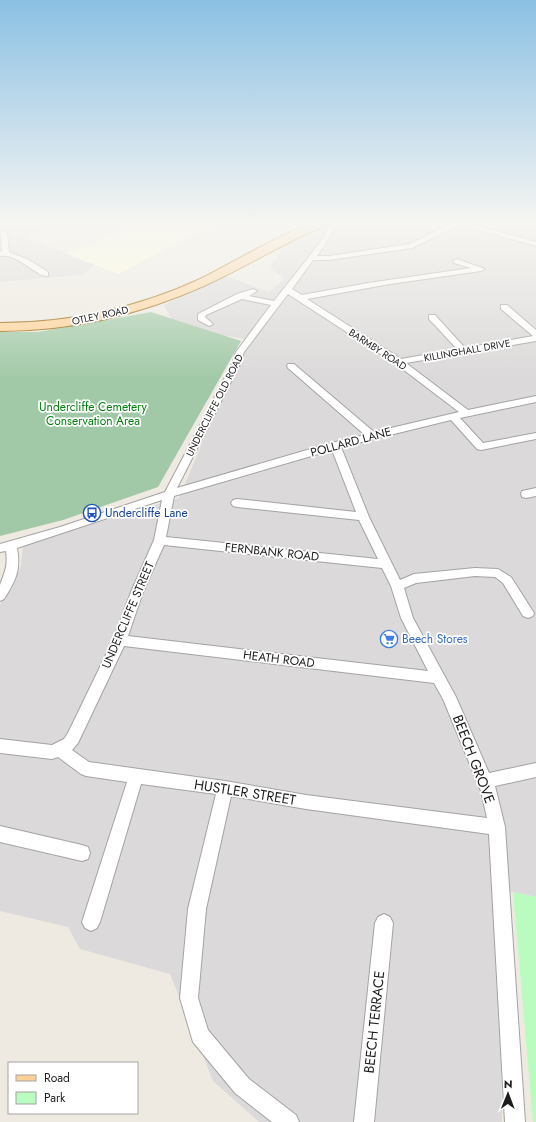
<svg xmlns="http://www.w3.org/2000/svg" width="536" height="1122" font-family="Jost,sans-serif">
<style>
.residential{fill:#dbd9d9}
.education{fill:#ffffda}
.cemetery{fill:#a1c9a7}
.park{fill:#bafcc0}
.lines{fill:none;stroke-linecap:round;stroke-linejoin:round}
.street-casing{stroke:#a3a3a3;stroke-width:2}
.primary-casing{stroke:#956300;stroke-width:2}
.street{fill:#fff;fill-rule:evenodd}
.primary{fill:#ffd196;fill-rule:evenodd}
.labels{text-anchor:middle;stroke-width:3.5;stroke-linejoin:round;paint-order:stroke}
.far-street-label{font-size:10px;fill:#1c1c1c;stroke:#fff}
.park-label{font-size:12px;fill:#05800f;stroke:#fff}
.street-label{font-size:12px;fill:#1c1c1c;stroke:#fff}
.transit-label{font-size:12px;fill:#164399;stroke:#fff;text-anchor:start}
.shop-label{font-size:12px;fill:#366cbe;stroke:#fff;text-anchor:start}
.near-street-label{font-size:14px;fill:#1c1c1c;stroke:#fff}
</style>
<rect width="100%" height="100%" fill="#eeeae1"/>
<path class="residential" d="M 0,222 L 66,222 L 25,236 L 94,265 L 82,275 L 0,282 Z
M 330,222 L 536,222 L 536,897 L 498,889 L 502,1122 L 259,1122 L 213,1081 L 170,974 L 80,949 L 68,927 L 0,911 L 0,605 L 21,566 L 23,545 L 179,498 L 246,339 L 209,333 L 172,320 L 164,305 L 226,276 L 269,292 L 284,279 L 270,267 L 289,239 Z"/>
<path class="education" d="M 139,222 L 214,222 L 215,224 L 118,274 L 67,254 L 139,223 Z"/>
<path class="cemetery" d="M 151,312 L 241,341 L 158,487 L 63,520 L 0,536 L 0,332 L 38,332 Z"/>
<path class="park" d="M 513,892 L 536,897 L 536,1122 L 533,1122 Z"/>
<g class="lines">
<defs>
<path id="street" d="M 29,222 L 37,222 L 41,226 L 36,227 Z
M 331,222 L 337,222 L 328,240 L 317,256 L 329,256 L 410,244 L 452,223 L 452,222 L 463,222 L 536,242 L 536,246 L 459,225 L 412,248 L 329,260 L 313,260 L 292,289 L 302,295 L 368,283 L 471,268 L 454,263 L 453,261 L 457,259 L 485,269 L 481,271 L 390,284 L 307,299 L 401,359 L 457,349 L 429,319 L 429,315 L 435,315 L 465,348 L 533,336 L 501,309 L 501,305 L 507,305 L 536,330 L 536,341 L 406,363 L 468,410 L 536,396 L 536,402 L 460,418 L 483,443 L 536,433 L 536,439 L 481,450 L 477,449 L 451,420 L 341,447 L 369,517 L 400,580 L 414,574 L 475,568 L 498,569 L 511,577 L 534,613 L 533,616 L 528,618 L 523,616 L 503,583 L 495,577 L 475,576 L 416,583 L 404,588 L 413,618 L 456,697 L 489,773 L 536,763 L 536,777 L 495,786 L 505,827 L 525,1122 L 505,1122 L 489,834 L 306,809 L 231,796 L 206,909 L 198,998 L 208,1030 L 249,1079 L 296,1115 L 299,1122 L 272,1122 L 235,1093 L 193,1042 L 180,998 L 188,909 L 216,794 L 141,784 L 100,922 L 97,928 L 91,931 L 85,928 L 82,922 L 127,782 L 86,776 L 81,774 L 58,757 L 52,759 L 0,753 L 0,739 L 52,745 L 64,739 L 68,733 L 113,640 L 131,592 L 154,540 L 162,500 L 17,548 C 21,570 16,580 4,599 L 0,601 C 0,596 0,589 0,585 C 5,571 8,566 6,551 L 0,552 L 0,544 L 60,527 L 165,492 L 232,364 L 236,352 L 271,305 L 242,299 L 206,315 L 205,317 L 213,324 L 209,326 L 198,320 L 198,314 L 237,294 L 253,289 L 257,291 L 249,296 L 274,301 L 322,240 ZM 288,294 L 396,364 L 459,412 L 374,432 L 294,364 L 288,364 L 287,366 L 288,368 L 365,435 L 331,443 L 177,488 L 240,364 L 244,352 ZM 332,450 L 356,512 L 237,499 L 233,500 L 231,503 L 233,506 L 237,507 L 359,520 L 378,559 L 166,537 L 174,496 ZM 164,545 L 382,568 L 391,586 L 401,618 L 428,671 L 128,636 L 143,592 ZM 124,646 L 434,683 L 443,699 L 481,791 L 487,818 L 306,795 L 225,781 L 89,762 L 72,750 L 78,743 Z
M 4,230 L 7,232 L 9,252 L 29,260 L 48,272 L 48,276 C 36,277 18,253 0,256 L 0,252 L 2,251 L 1,232 Z
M 536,488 L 536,496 L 526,498 L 522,497 L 521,494 L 522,491 Z
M 0,826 L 82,845 L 88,847 L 90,853 L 88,859 L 82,861 L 0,842 Z
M 384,914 L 390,917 L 393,923 L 374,1122 L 354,1122 L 375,923 L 378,917 Z"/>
<path id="primary" d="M 314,222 L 330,222 L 329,224 C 286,241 248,266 206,285 C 142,314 71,331 0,331 L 0,323 C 68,323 138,308 200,279 C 238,260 274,237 314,222 Z"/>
</defs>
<use href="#street" class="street-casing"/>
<use href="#primary" class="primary-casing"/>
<use href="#street" class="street"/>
<use href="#primary" class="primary"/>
</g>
<linearGradient id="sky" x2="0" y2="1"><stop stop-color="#8bc0e4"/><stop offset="0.59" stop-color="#f7f6f2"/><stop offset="1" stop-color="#f7f6f2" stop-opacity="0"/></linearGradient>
<rect width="536" height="379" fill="url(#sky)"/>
<defs>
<symbol id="bus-ring" viewBox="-11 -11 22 22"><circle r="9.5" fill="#fff" stroke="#1a4fb4" stroke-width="1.5"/><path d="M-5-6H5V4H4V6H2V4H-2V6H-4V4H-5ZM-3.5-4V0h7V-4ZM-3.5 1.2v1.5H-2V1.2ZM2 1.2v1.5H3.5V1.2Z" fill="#1a4fb4"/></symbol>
<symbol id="supermarket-ring" viewBox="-11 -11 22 22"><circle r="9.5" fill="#fff" stroke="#3f7fe0" stroke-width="1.5"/><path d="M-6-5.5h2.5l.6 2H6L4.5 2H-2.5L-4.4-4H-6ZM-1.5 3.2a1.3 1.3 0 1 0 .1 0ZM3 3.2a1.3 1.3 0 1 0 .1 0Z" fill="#3f7fe0"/></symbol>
</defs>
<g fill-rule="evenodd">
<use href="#bus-ring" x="82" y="503" width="20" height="20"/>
<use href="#supermarket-ring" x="379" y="629" width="20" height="20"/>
</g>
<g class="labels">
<g class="far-street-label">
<text transform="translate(100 315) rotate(-12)" y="4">OTLEY ROAD</text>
<text transform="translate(378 349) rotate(33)" y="4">BARMBY ROAD</text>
<text transform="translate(467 350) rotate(-10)" y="4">KILLINGHALL DRIVE</text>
<text transform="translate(214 405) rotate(-63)" y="4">UNDERCLIFFE OLD ROAD</text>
</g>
<g class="park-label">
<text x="93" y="411">Undercliffe Cemetery<tspan x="93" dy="14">Conservation Area</tspan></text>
</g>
<g class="street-label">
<text transform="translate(351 442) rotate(-15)" y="4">POLLARD LANE</text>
<text transform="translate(272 552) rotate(6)" y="4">FERNBANK ROAD</text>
<text transform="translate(128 615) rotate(-67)" y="4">UNDERCLIFFE STREET</text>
<text transform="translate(279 659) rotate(7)" y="4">HEATH ROAD</text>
</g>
<g class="transit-label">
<text x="105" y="517">Undercliffe Lane</text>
</g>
<g class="shop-label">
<text x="402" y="643">Beech Stores</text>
</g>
<g class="near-street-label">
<text transform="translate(474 759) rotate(69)" y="5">BEECH GROVE</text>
<text transform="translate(245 792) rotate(9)" y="5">HUSTLER STREET</text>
<text transform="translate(374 1022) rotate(-84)" y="5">BEECH TERRACE</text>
</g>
</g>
<rect x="8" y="1062" width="130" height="52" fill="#ffffff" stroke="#a4a4a4"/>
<rect x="16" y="1075" width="20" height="6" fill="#ffd196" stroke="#a4a4a4"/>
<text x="44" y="1082" font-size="12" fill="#1c1c1c">Road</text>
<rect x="16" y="1092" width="20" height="12" fill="#bafcc0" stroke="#a4a4a4"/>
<text x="44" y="1102" font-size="12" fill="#1c1c1c">Park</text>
<g transform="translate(508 1094) rotate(1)" stroke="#ffffff" stroke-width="3" paint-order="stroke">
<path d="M0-3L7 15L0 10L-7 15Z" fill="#1c1c1c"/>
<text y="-6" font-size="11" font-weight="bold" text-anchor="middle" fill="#1c1c1c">N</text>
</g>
</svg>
